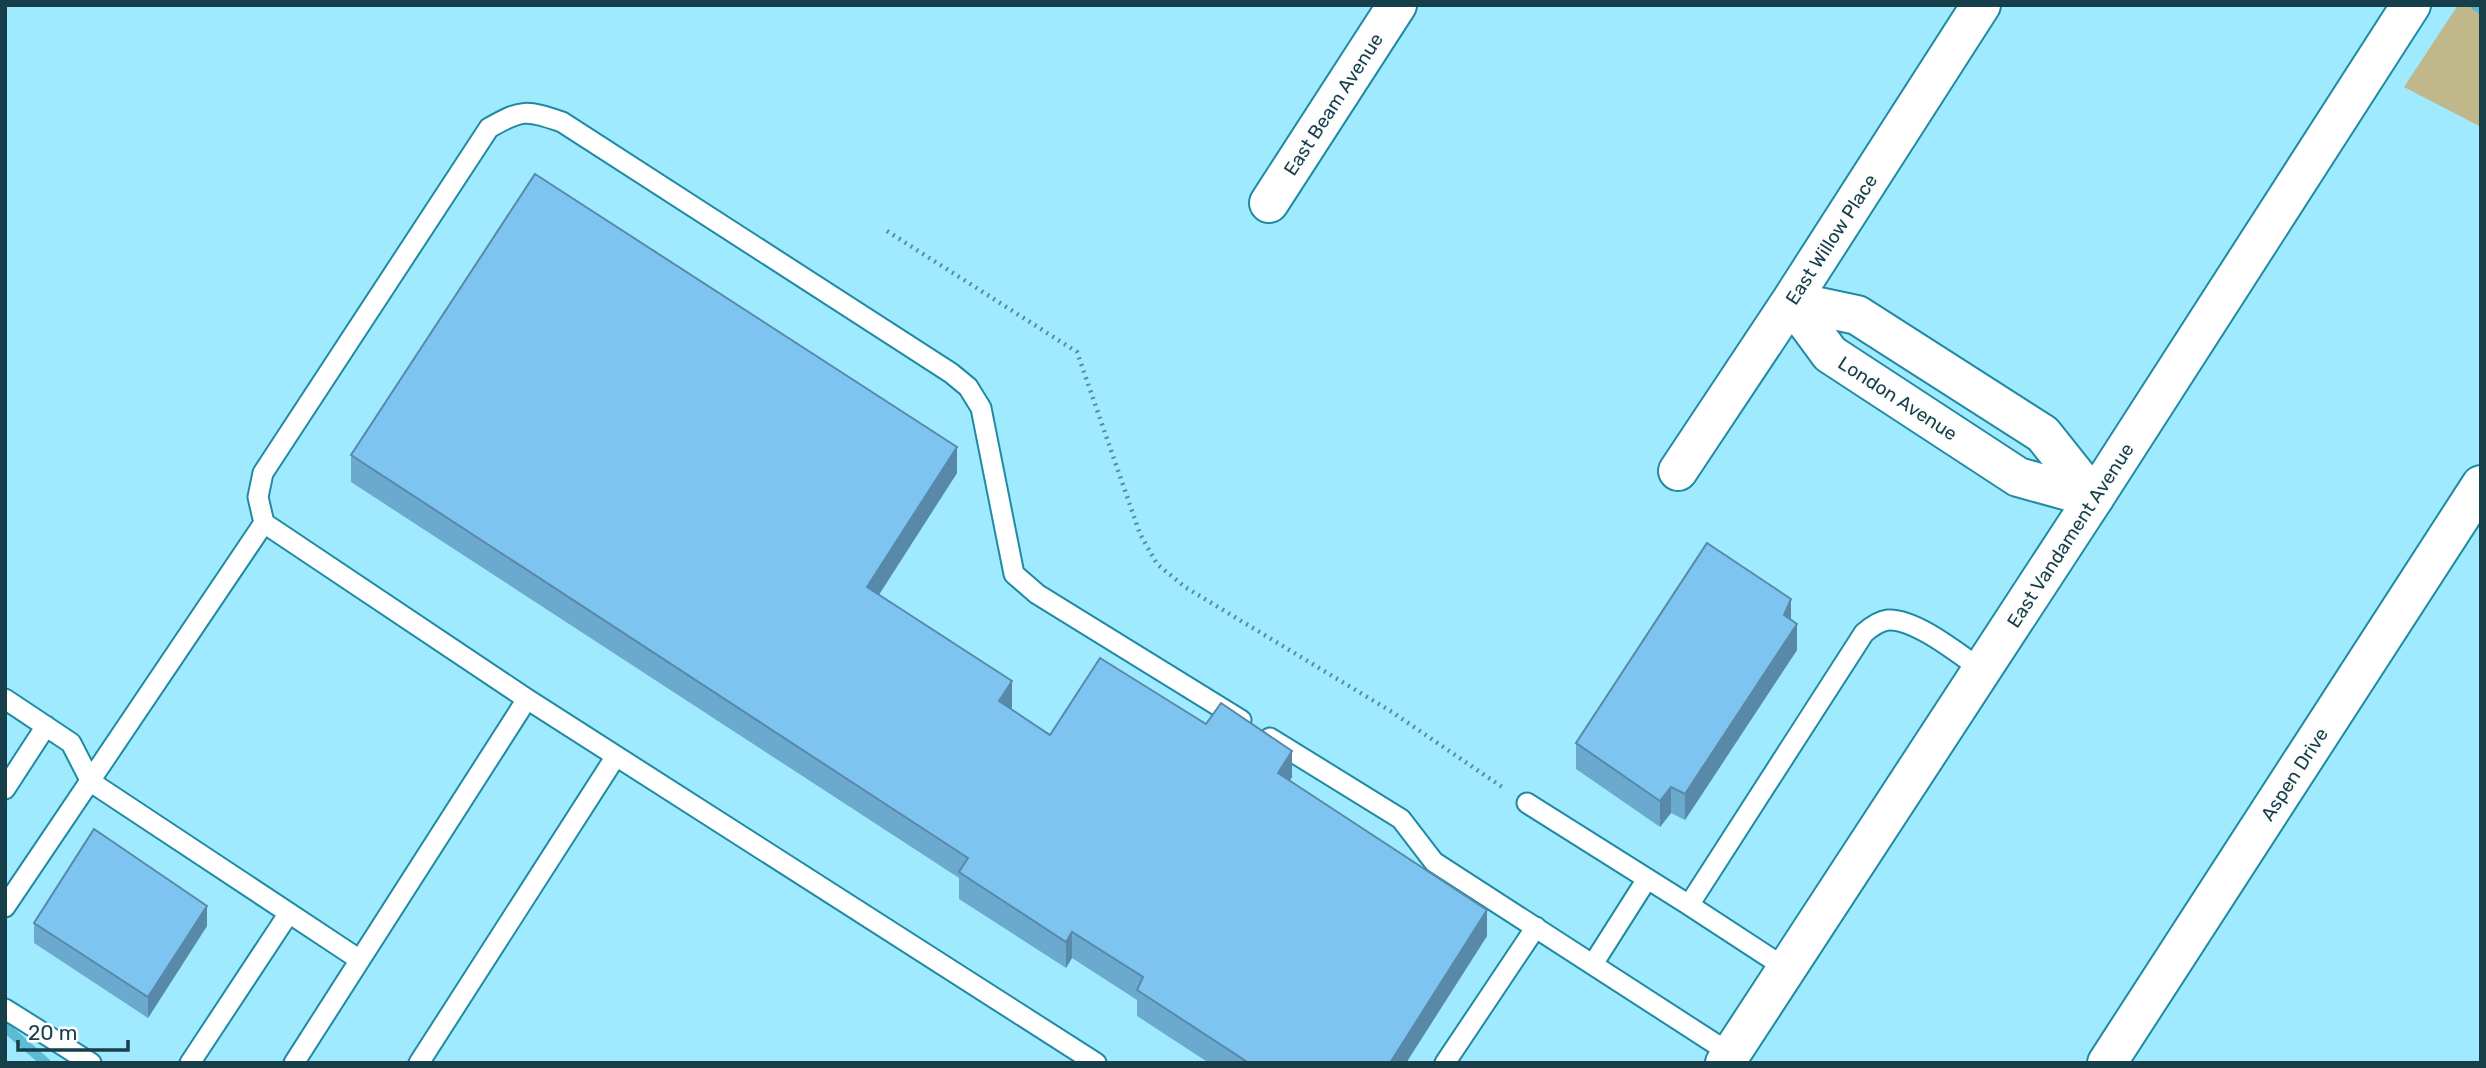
<svg xmlns="http://www.w3.org/2000/svg" width="2486" height="1068" font-family="Rubik,sans-serif">
<style>
.green{fill:#c0b78b}
.lines{fill:none;stroke-linecap:round;stroke-linejoin:round}
.stream{stroke:#5dbbd4;stroke-width:10}
.service-casing{stroke:#1f8aa3;stroke-width:23}
.minor-casing{stroke:#1f8aa3;stroke-width:42}
.tertiary-casing{stroke:#1f8aa3;stroke-width:42}
.path{stroke:#568e9e;stroke-width:4.5;stroke-dasharray:2 5;stroke-linecap:butt}
.service{stroke:#fff;stroke-width:19}
.minor{stroke:#fff;stroke-width:38}
.tertiary{stroke:#fff;stroke-width:38}
.wall{fill:#6ca9cf}
.shaded-wall{fill:#5889a9}
.building{fill:#7ec4f1;stroke:#5889a9;stroke-width:2}
.labels{text-anchor:middle;stroke-width:5;stroke-linejoin:round;paint-order:stroke}
.street-label{font-size:19px;fill:#163f4a;stroke:#fdfdfd}
</style>
<rect width="100%" height="100%" fill="#a0eaff"/>
<path class="green" d="M 2458,5 L 2481,5 L 2481,127 L 2404,87 Z"/>
<g class="lines">
<path class="stream" d="M 2475,5 L 2481,9
M 5,1027 L 46,1063"/>
<defs>
<path id="service" d="M 5,699 L 71,743 L 91,782 L 360,960
M 1270,738 L 1401,819 L 1434,862 L 1731,1054
M 5,789 L 46,726
M 1527,803 L 1689,905
M 5,907 L 264,523
M 1593,964 L 1647,879
M 1787,969 L 1689,905 L 1864,633 C 1871,627 1879,621 1888,620 C 1915,618 1960,655 1982,670
M 5,1009 L 91,1063
M 190,1063 L 289,913
M 294,1063 L 527,699
M 419,1063 L 616,756
M 1096,1063 L 527,699 L 264,523 L 258,497 L 263,473 L 489,128 C 522,109 526,110 562,122 L 951,373 L 968,387 L 981,408 L 1014,574 L 1037,594 L 1241,720
M 1445,1063 L 1536,927"/>
<path id="minor" d="M 1269,203 L 1397,5
M 1791,301 L 1857,315 L 2043,434 L 2094,498 L 2018,477 L 1830,354 Z
M 1678,471 L 1791,301 L 1981,5
M 2107,1063 L 2481,485"/>
<path id="tertiary" d="M 1725,1063 L 2094,498 L 2411,5"/>
</defs>
<use href="#service" class="service-casing"/>
<use href="#minor" class="minor-casing"/>
<use href="#tertiary" class="tertiary-casing"/>
<path class="path" d="M 887,231 L 1077,352 L 1140,534 L 1157,564 L 1185,587 L 1392,712 L 1505,789"/>
<use href="#service" class="service"/>
<use href="#minor" class="minor"/>
<use href="#tertiary" class="tertiary"/>
</g>
<path class="wall" d="M 351,455 L 957,473 L 879,595 L 1012,707 L 1011,709 L 1050,735 L 1292,777 L 1290,780 L 1487,936 L 1406,1063 L 1209,1063 L 1137,1016 L 1137,1000 L 1072,958 L 1066,968 L 959,899 L 959,878 L 351,482 Z
M 1791,620 L 1797,650 L 1685,820 L 1671,813 L 1660,827 L 1576,769 L 1576,743 Z
M 34,923 L 207,926 L 148,1018 L 34,943 Z"/>
<path class="shaded-wall" d="M 957,447 L 957,473 L 867,613 L 867,587 Z
M 1791,599 L 1791,625 L 1784,615 Z
M 1797,624 L 1797,650 L 1685,820 L 1685,794 Z
M 1012,681 L 1012,707 L 999,727 L 999,701 Z
M 1292,751 L 1292,777 L 1278,799 L 1278,773 Z
M 1671,787 L 1671,813 L 1660,827 L 1660,801 Z
M 207,906 L 207,926 L 148,1018 L 148,997 Z
M 1487,910 L 1487,936 L 1406,1063 L 1390,1063 Z
M 1072,932 L 1072,958 L 1066,968 L 1066,942 Z"/>
<path class="building" d="M 535,174 L 957,447 L 867,587 L 1012,681 L 999,701 L 1050,735 L 1100,658 L 1206,724 L 1221,703 L 1292,751 L 1278,773 L 1487,910 L 1390,1063 L 1249,1063 L 1137,990 L 1143,977 L 1072,932 L 1066,942 L 959,872 L 968,858 L 351,455 Z
M 1707,543 L 1791,599 L 1784,615 L 1797,624 L 1685,794 L 1671,787 L 1660,801 L 1576,743 Z
M 94,829 L 207,906 L 148,997 L 34,923 Z"/>
<g class="labels">
<g class="street-label">
<text transform="translate(1333 104) rotate(-57)" y="7">East Beam Avenue</text>
<text transform="translate(1831 239) rotate(-57)" y="7">East Willow Place</text>
<text transform="translate(1898 398) rotate(33)" y="7">London Avenue</text>
<text transform="translate(2070 535) rotate(-57)" y="7">East Vandament Avenue</text>
<text transform="translate(2294 774) rotate(-57)" y="7">Aspen Drive</text>
</g>
</g>
<rect width="2486" height="1068" fill="none" stroke="#163f4a" stroke-width="14"/>
<path d="M18 1040v10h110v-10" fill="none" stroke="#163f4a" stroke-width="3.5"/>
<text x="28" y="1040" font-size="21" fill="#163f4a" stroke="#fdfdfd" stroke-width="5" paint-order="stroke">20 m</text>
</svg>
